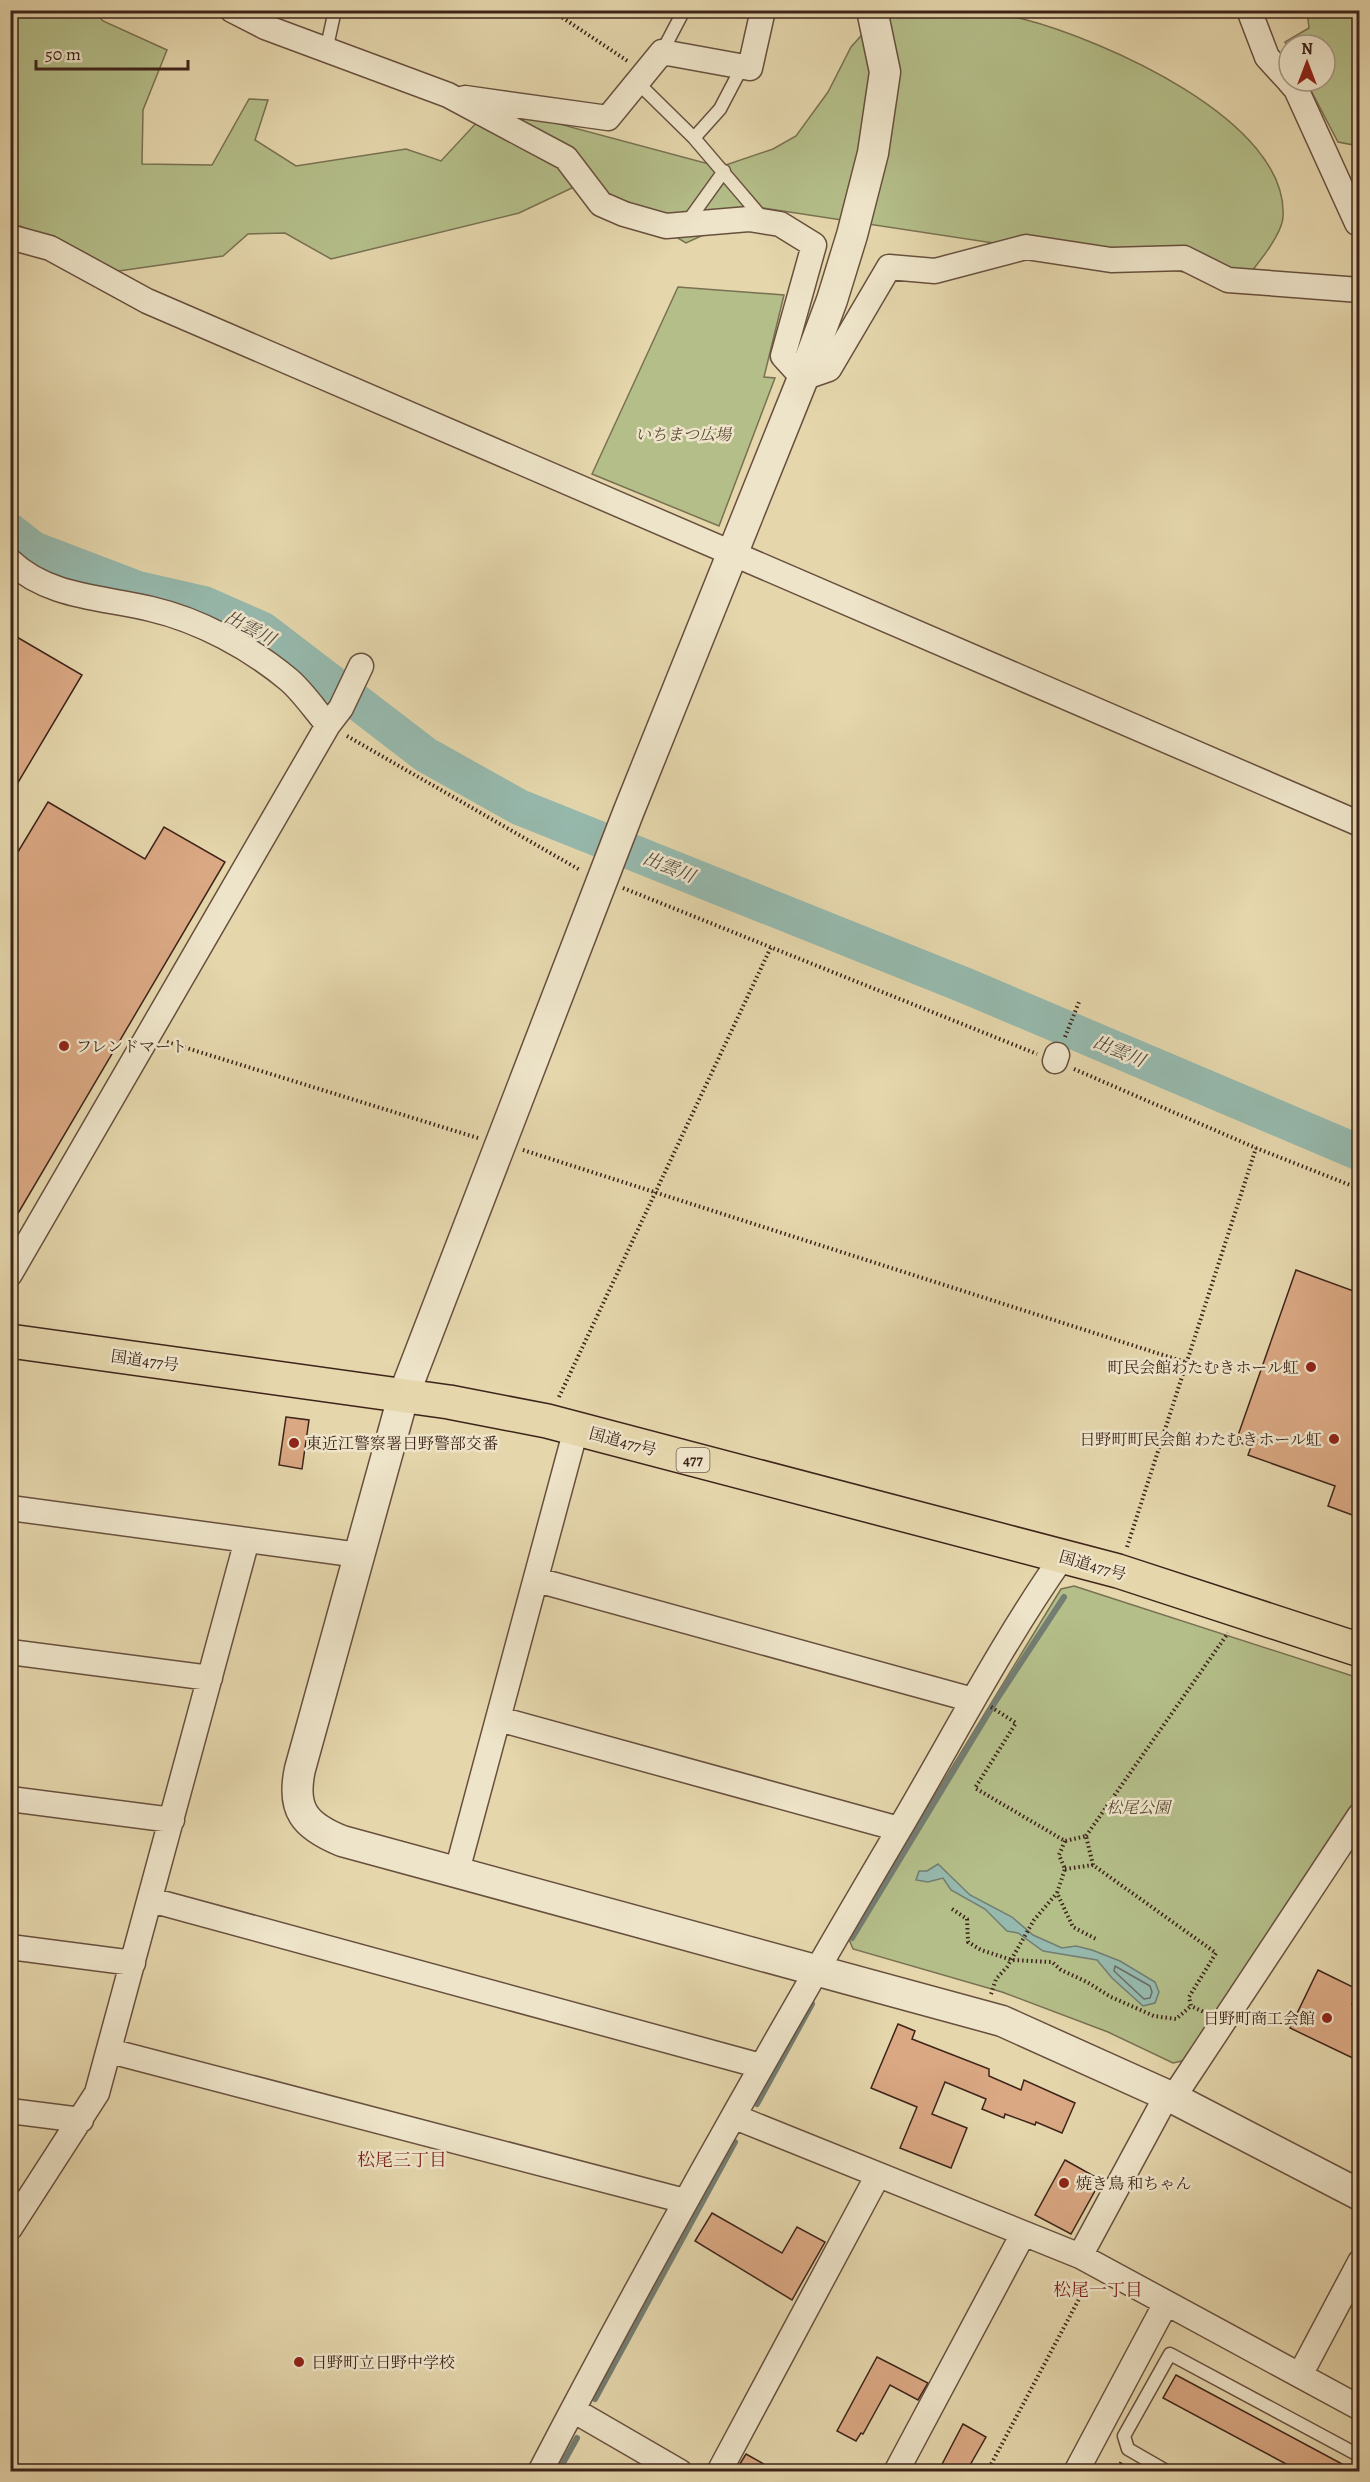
<svg xmlns="http://www.w3.org/2000/svg" width="1370" height="2482" font-family="Alegreya,'Noto Serif JP',serif">
<style>
.green{fill:#b4be89;stroke:#797152;stroke-width:1.5}
.water{fill:#96b9ad;stroke:#737d72;stroke-width:1.5}
.lines{fill:none;stroke-linecap:round;stroke-linejoin:round}
.shore{stroke:#6a6e64;stroke-width:1.5}
.stream{stroke:#737d72;stroke-width:6}
.river{stroke:#96b9ad;stroke-width:36}
.building{fill:#daa883;stroke:#3e241a;stroke-width:1.5}
.service-casing{stroke:#68503e;stroke-width:15}
.minor-casing{stroke:#68503e;stroke-width:27}
.tertiary-casing{stroke:#68503e;stroke-width:33}
.trunk-casing{stroke:#3e241a;stroke-width:36}
.path{stroke:#3e241a;stroke-width:4;stroke-dasharray:1.5 3;stroke-linecap:butt}
.service{stroke:#eee4c9;stroke-width:12}
.minor{stroke:#eee4c9;stroke-width:24}
.tertiary{stroke:#eee4c9;stroke-width:30}
.trunk{stroke:#e5d6ac;stroke-width:33}
.poi-dot{fill:#8f2418;stroke:#eee4c9;stroke-width:2}
.labels{text-anchor:middle;stroke-width:5;stroke-linejoin:round;paint-order:stroke}
.shield{fill:#eee4c9;stroke:#735e4e;stroke-width:1.5}
.shield-label{font-size:15px;font-weight:bold;fill:#3e241a}
.park-label{font-size:16px;font-style:italic;fill:#5c4a36;stroke:#eee4c9}
.poi-label{font-size:16px;fill:#3e241a;stroke:#eee4c9;text-anchor:start}
.street-label{font-size:16px;fill:#3e241a;stroke:#eee4c9}
.water-label{font-size:18px;font-style:italic;fill:#54493f;stroke:#eee4c9}
.neighbourhood-label{font-size:18px;fill:#7a1f14;stroke:#eee4c9}
</style>
<rect width="100%" height="100%" fill="#e5d6ac"/>
<filter id="stains"><feTurbulence type="fractalNoise" baseFrequency=".00333" numOctaves="4"/><feColorMatrix values="0 0 0 0 .2 0 0 0 0 .09 0 0 0 0 .02 0 0 0 .5 -.17"/></filter>
<radialGradient id="worn" r=".72"><stop offset=".6" stop-color="#630" stop-opacity="0"/><stop offset="1" stop-color="#630" stop-opacity=".3"/></radialGradient>
<path class="green" d="M 11,10 L 94,11 L 103,21 L 167,50 L 143,110 L 142,164 L 212,165 L 249,99 L 268,100 L 255,140 L 296,166 L 406,149 L 441,161 L 492,106 L 720,167 L 773,149 L 796,136 L 828,92 L 851,47 L 878,17 C 915,13 950,14 987,16 C 999,17 1012,16 1023,19 C 1101,39 1289,120 1283,217 C 1282,235 1255,268 1243,281 L 763,208 L 686,243 L 610,198 L 591,179 L 519,213 L 331,259 L 285,233 L 248,234 L 223,256 L 112,272 L 20,226 L 11,227 Z
M 1307,11 L 1359,11 L 1359,146 L 1338,142 L 1306,81 L 1325,81 L 1325,45 L 1289,45 L 1289,50 L 1285,42 L 1309,28 Z
M 678,287 L 784,295 L 764,377 L 775,378 L 719,526 L 592,474 Z
M 1074,1586 L 1359,1678 L 1359,1797 L 1186,2060 L 1173,2063 L 1108,2032 L 1002,1992 L 853,1949 L 848,1937 L 1061,1589 Z"/>
<path class="water" d="M 938,1864 L 970,1895 L 1012,1917 L 1033,1935 L 1062,1948 L 1076,1946 L 1092,1950 L 1120,1961 L 1155,1982 L 1159,1992 L 1155,2003 L 1143,2006 L 1112,1978 L 1097,1960 L 1043,1951 L 1018,1933 L 1007,1931 L 985,1909 L 951,1890 L 943,1878 L 928,1882 L 916,1880 L 919,1871 L 927,1871 Z"/>
<g class="lines">
<path class="shore" d="M 1115,1966 L 1150,1986 L 1152,1992 L 1150,1998 L 1144,1999 L 1114,1971 Z"/>
<path class="stream" d="M 852,1938 L 997,1699 L 1064,1597
M 757,2104 L 812,2004
M 595,2399 L 735,2142
M 558,2472 L 577,2438"/>
<path class="river" d="M 10,531 L 33,549 L 138,589 L 204,604 L 263,630 L 426,755 L 519,807 L 964,985 L 1360,1153"/>
</g>
<path class="building" d="M 10,633 L 82,675 L 10,796 Z
M 48,802 L 145,859 L 164,827 L 225,862 L 10,1227 L 10,865 Z
M 1296,1270 L 1359,1293 L 1359,1503 L 1355,1516 L 1328,1506 L 1335,1486 L 1248,1455 L 1251,1447 L 1236,1441 Z
M 286,1417 L 309,1420 L 302,1469 L 279,1465 Z
M 1318,1970 L 1359,1990 L 1352,2004 L 1359,2007 L 1359,2061 L 1290,2028 Z
M 898,2024 L 915,2031 L 912,2039 L 989,2069 L 989,2076 L 1021,2090 L 1024,2080 L 1075,2103 L 1062,2133 L 1036,2122 L 1035,2125 L 1005,2114 L 1004,2118 L 982,2109 L 986,2099 L 945,2082 L 932,2114 L 967,2128 L 951,2168 L 900,2148 L 917,2107 L 871,2088 Z
M 1065,2160 L 1101,2180 L 1071,2234 L 1035,2215 Z
M 712,2213 L 782,2253 L 797,2227 L 825,2242 L 792,2300 L 695,2241 Z
M 877,2357 L 928,2383 L 918,2400 L 890,2385 L 863,2434 L 861,2433 L 856,2441 L 837,2431 Z
M 1176,2375 L 1357,2472 L 1301,2472 L 1163,2398 Z
M 963,2424 L 986,2437 L 966,2472 L 938,2472 Z
M 746,2454 L 778,2472 L 735,2472 Z"/>
<g class="lines">
<defs>
<path id="service" d="M 326,51 L 335,10
M 662,52 L 684,10
M 637,82 L 694,138 L 764,220
M 694,138 L 720,109 L 742,67
M 686,224 L 724,171
M 1168,2472 L 1128,2449 L 1124,2436 L 1170,2354 L 1360,2456"/>
<path id="minor" d="M 232,10 L 265,27 L 448,95 L 566,158 L 601,204 L 624,214 L 666,226 L 749,219 L 780,224 L 814,245 L 783,356 L 803,378 L 829,369 L 889,267 L 935,271 L 1026,247 L 1111,260 L 1184,258 L 1228,280 L 1360,290
M 1249,10 L 1267,57 L 1289,81
M 1289,81 L 1296,89 L 1357,223 L 1360,223
M 465,98 L 608,118 L 662,52 L 750,68 L 763,10
M 10,237 L 50,248 L 147,301 L 1360,824
M 10,561 C 49,598 103,597 151,609 C 199,620 251,648 289,680 C 303,692 315,710 328,725
M 1055,1061 L 1057,1055
M 10,1274 L 328,725 L 341,708 L 361,666
M 10,1508 L 359,1555
M 537,1580 L 973,1700
M 10,1652 L 210,1678
M 499,1719 L 899,1829
M 10,1799 L 172,1820
M 457,1871 L 576,1429
M 151,1900 L 761,2066
M 10,1947 L 133,1963
M 110,2051 L 685,2201
M 1173,2098 L 1360,1815
M 10,2111 L 81,2120
M 735,2117 L 1080,2256 L 1360,2408
M 10,2228 L 97,2093 L 247,1540
M 1080,2256 L 1167,2095
M 1300,2375 L 1360,2262
M 573,2410 L 680,2472
M 540,2472 C 653,2255 773,2043 897,1833 C 952,1740 1001,1644 1063,1556
M 719,2472 L 878,2175
M 896,2472 L 1023,2234
M 1076,2472 L 1166,2303"/>
<path id="tertiary" d="M 872,10 L 885,72 L 873,153 L 852,235 L 832,300 L 803,378 L 628,813 L 403,1397 L 300,1769 C 291,1810 305,1826 342,1841 L 1002,2021 L 1173,2098 L 1360,2195"/>
<path id="trunk" d="M 10,1341 L 449,1402 L 547,1421 L 1118,1571 L 1360,1650"/>
</defs>
<use href="#service" class="service-casing"/>
<use href="#minor" class="minor-casing"/>
<use href="#tertiary" class="tertiary-casing"/>
<use href="#trunk" class="trunk-casing"/>
<path class="path" d="M 551,10 L 629,62
M 347,736 L 580,870
M 623,888 L 1037,1054
M 1065,1037 L 1079,1002
M 167,1042 L 478,1138
M 1074,1069 L 1256,1148 L 1360,1189
M 523,1150 L 1188,1363
M 559,1397 L 771,947
M 1127,1547 L 1256,1148
M 991,1707 L 1016,1723 L 975,1788 L 1065,1841 L 1086,1836 L 1093,1865 L 1216,1953 L 1189,1997 L 1191,2006 L 1206,2013
M 1086,1836 L 1228,1633
M 1065,1841 L 1059,1855 L 1065,1869 L 1057,1893 L 1073,1927 L 1098,1940
M 1065,1869 L 1093,1865
M 952,1909 L 967,1919 L 968,1942 L 981,1950 L 1012,1960 L 1052,1962 L 1061,1970 L 1087,1982 L 1111,1997 L 1154,2016 L 1176,2019 L 1191,2006
M 991,1994 L 996,1979 L 1007,1967 L 1034,1920 L 1057,1893
M 987,2472 L 1087,2284
M 1117,2472 L 1122,2461"/>
<use href="#service" class="service"/>
<use href="#minor" class="minor"/>
<use href="#tertiary" class="tertiary"/>
<use href="#trunk" class="trunk"/>
</g>
<g class="poi-dot">
<circle cx="64" cy="1046" r="6"/>
<circle cx="1311" cy="1367" r="6"/>
<circle cx="1334" cy="1439" r="6"/>
<circle cx="294" cy="1443" r="6"/>
<circle cx="1327" cy="2018" r="6"/>
<circle cx="1064" cy="2183" r="6"/>
<circle cx="299" cy="2362" r="6"/>
</g>
<g class="labels">
<rect class="shield" x="676.5" y="1448" width="33" height="24" rx="4.5"/>
<g class="shield-label">
<text x="693" y="1465">477</text>
</g>
<g class="park-label">
<text x="683" y="440">いちまつ広場</text>
<text x="1138" y="1813">松尾公園</text>
</g>
<g class="poi-label">
<text x="76" y="1052">フレンドマート</text>
<text x="1299" y="1373" text-anchor="end">町民会館わたむきホール虹</text>
<text x="1322" y="1445" text-anchor="end">日野町町民会館 わたむきホール虹</text>
<text x="306" y="1449">東近江警察署日野警部交番</text>
<text x="1315" y="2024" text-anchor="end">日野町商工会館</text>
<text x="1076" y="2189">焼き鳥 和ちゃん</text>
<text x="311" y="2368">日野町立日野中学校</text>
</g>
<g class="street-label">
<text transform="translate(145 1360) rotate(8)" y="6">国道477号</text>
<text transform="translate(623 1441) rotate(15)" y="6">国道477号</text>
<text transform="translate(1093 1565) rotate(16)" y="6">国道477号</text>
</g>
<g class="water-label">
<text transform="translate(250 628) rotate(28)" y="6">出雲川</text>
<text transform="translate(669 867) rotate(22)" y="6">出雲川</text>
<text transform="translate(1119 1051) rotate(23)" y="6">出雲川</text>
</g>
<g class="neighbourhood-label">
<text x="402" y="2166">松尾三丁目</text>
<text x="1098" y="2296">松尾一丁目</text>
</g>
</g>
<rect width="1370" height="2482" fill="none" stroke="#e5d6ac" stroke-width="36"/>
<rect x="12" y="12" width="1346" height="2458" fill="none" stroke="#3e241a" stroke-width="3"/>
<rect x="18" y="18" width="1334" height="2446" fill="none" stroke="#3e241a" stroke-width="1.5"/>
<g transform="translate(1307 63)"><circle r="28" fill="#eee4c9" stroke="#a89783" stroke-width="1.5"/>
<path d="M0-4.5L10 22L0 15L-10 22Z" fill="#8f2418"/>
<text y="-9" font-size="16" font-weight="bold" text-anchor="middle" fill="#3e241a">N</text>
</g>
<path d="M36 60v9h152v-9" fill="none" stroke="#3e241a" stroke-width="3"/>
<text x="45" y="60" font-size="18" fill="#3e241a" stroke="#eee4c9" stroke-width="4.5" paint-order="stroke">50 m</text>
<rect width="100%" height="100%" filter="url(#stains)"/>
<rect width="100%" height="100%" fill="url(#worn)"/>
</svg>
